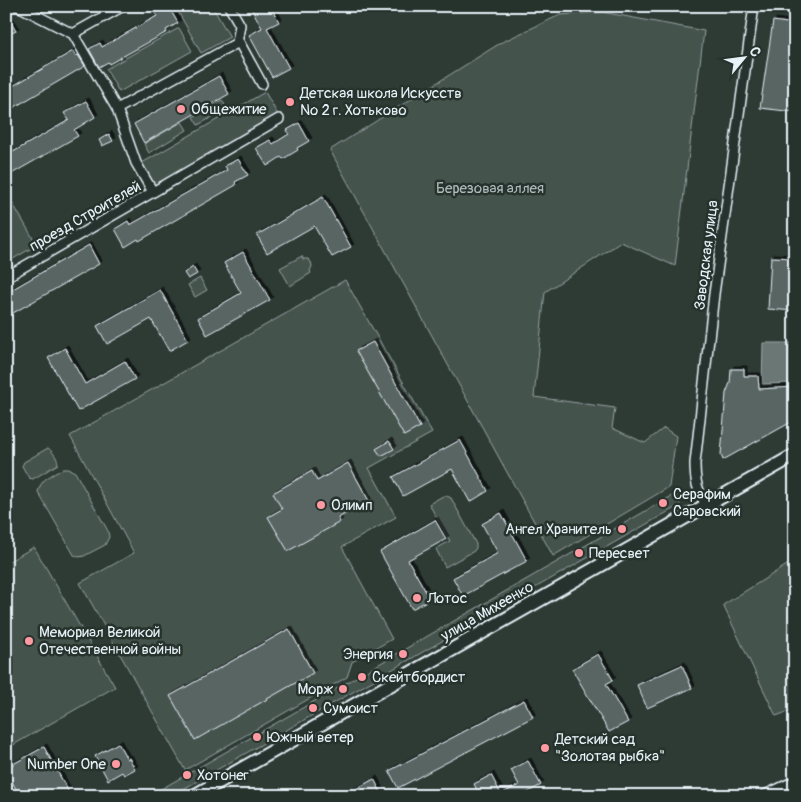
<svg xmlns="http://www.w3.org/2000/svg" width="801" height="802" font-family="Pangolin,sans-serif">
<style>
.green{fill:#45524e;stroke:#96a2a3}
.water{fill:#6b7775;stroke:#9da8a9}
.building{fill:#596563;stroke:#e8f1f8;filter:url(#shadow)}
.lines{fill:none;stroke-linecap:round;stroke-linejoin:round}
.street-casing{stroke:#e8f1f8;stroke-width:12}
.secondary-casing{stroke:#e8f1f8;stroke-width:16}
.street{stroke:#26332d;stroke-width:9}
.secondary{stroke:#26332d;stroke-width:12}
.poi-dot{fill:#ff9aa2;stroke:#26332d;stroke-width:2}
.labels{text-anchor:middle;stroke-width:5;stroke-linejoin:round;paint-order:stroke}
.poi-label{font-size:15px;fill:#e8f1f8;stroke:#26332d;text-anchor:start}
.park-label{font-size:15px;fill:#afb9bc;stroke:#26332d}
.street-label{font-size:15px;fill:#e8f1f8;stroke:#26332d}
</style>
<defs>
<filter id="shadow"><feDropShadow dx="3" dy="-3" stdDeviation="0" flood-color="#0009"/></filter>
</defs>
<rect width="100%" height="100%" fill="#2e3b35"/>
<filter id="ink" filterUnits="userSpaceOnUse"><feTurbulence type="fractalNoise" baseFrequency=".02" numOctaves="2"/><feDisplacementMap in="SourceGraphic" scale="10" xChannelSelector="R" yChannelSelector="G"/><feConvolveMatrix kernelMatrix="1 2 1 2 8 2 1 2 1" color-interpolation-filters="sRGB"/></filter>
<g filter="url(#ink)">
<path class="green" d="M 175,6 L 212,6 L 230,37 L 201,53 Z
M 602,12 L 704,31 L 675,266 L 621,242 L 545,292 L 534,397 L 615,408 L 612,428 L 645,443 L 664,428 L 676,436 L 669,487 L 553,556 L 330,150 L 502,42 L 560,15 Z
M 179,28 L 192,51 L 119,92 L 106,69 Z
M 265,92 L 278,115 L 155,186 L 142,163 Z
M 222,100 L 227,109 L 198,125 L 193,117 Z
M 182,122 L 187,130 L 149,153 L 144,144 Z
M 6,192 L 37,245 L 6,263 Z
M 302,256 L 303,259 L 308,259 L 311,262 L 312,266 L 310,271 L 311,273 L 290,286 L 280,268 Z
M 200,278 L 207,290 L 195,297 L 188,285 Z
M 345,280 L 432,433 L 369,468 L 396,517 L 342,547 L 392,639 L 352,662 L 347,677 L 185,770 L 80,583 L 134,553 L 70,436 Z
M 48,448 C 52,451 58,458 58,464 L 33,479 L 29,478 L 22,466 L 24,462 Z
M 63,469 L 69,469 L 75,472 L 108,531 L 109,537 L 105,545 L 84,556 L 79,557 L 74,555 L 38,492 C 41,478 51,476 63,469 Z
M 677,493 L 680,505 L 171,796 L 149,796 Z
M 443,496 L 447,496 L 451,498 L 476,544 L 476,548 L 474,551 L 445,567 L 436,549 L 450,541 L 429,504 Z
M 34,547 L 115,687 L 6,749 L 6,563 Z
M 795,560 L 795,709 L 776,716 L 723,605 Z"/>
<path class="water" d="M 763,343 L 795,343 L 795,383 L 762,384 Z"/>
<path class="building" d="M 168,6 L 178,23 L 166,30 L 167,32 L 109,64 L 108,62 L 99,67 L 89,49 L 100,43 L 102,47 L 157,16 L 155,13 Z
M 250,6 L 270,6 L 279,22 L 267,28 L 289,68 L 272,77 L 249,35 L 262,28 Z
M 6,15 L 16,31 L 6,36 Z
M 773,21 L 795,24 L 795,55 L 792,77 L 795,78 L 795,112 L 760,108 Z
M 73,51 L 76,56 L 78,55 L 85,66 L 6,112 L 6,90 Z
M 219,76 L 229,94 L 144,143 L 134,124 Z
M 86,101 L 95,117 L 74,130 L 78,136 L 6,177 L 6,156 L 69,120 L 64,113 Z
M 299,123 L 309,141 L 297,148 L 298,150 L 283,159 L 281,157 L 267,166 L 256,148 L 270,140 L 273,144 L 289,134 L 287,130 Z
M 109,134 L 113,141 L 102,146 L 99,140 Z
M 238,159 L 248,175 L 235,182 L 236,185 L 139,241 L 138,239 L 125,247 L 115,229 L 128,221 L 130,225 L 227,170 L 225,166 Z
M 323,197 L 351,247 L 332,257 L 314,226 L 267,253 L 257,235 Z
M 89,245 L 99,264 L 6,317 L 6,293 Z
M 243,252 L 270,300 L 207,335 L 198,318 L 241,293 L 224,263 Z
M 771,257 L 795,258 L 795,311 L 768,309 Z
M 193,267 L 197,274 L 188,279 L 184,273 Z
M 160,290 L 188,340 L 169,351 L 151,319 L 107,344 L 97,326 Z
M 373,342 L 420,427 L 404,436 L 356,351 Z
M 65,348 L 85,384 L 125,361 L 135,379 L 78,411 L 48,358 Z
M 731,369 L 744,369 L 744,376 L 758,376 L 759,389 L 795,387 L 795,420 L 723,460 L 721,455 L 726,393 L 730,383 Z
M 460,440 L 488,491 L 470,502 L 452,469 L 403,496 L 393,477 Z
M 389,441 L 394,449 L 381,456 L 376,449 Z
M 348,463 L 369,501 L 338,518 L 340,522 L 288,551 L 268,517 L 282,509 L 273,493 L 312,471 L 317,481 Z
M 501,513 L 527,561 L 463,596 L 453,578 L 498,553 L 482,524 Z
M 435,520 L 446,539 L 408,560 L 430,599 L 412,609 L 380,552 Z
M 289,629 L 313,673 L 195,740 L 170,696 Z
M 598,654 L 613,680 L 606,684 L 628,722 L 609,732 L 572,669 Z
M 682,665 L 692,688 L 647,708 L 637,685 Z
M 524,700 L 533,717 L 398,788 L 389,771 Z
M 118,743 L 127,759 L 129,758 L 135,769 L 124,775 L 122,772 L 108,780 L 95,756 Z
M 44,747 L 71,796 L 20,796 L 6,771 L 6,768 Z
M 528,761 L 541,785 L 521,796 L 480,796 L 474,784 L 491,775 L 501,794 L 519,785 L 511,770 Z
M 374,779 L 383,796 L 343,796 Z"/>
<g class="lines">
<defs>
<path id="street" d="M 18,6 L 73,34 L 123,6
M 237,43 L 239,42 L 262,84
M 117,109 L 237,43 L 240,25 L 229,6
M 153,192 L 279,119
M 6,277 L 153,192 L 136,163 L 117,109 L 73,34
M 706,505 C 697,489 695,482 695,463 L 714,294 L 754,6
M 763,796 L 795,781"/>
<path id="secondary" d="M 194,796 L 795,455"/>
</defs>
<use href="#street" class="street-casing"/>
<use href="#secondary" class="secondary-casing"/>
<use href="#street" class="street"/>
<use href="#secondary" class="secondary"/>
</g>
</g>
<g class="poi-dot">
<circle cx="290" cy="102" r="5"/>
<circle cx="181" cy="109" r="5"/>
<circle cx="663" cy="503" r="5"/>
<circle cx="321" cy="505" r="5"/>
<circle cx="622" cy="529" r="5"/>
<circle cx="579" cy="553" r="5"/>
<circle cx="417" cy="598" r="5"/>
<circle cx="29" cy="641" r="5"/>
<circle cx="403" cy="654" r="5"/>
<circle cx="362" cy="677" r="5"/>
<circle cx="343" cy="689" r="5"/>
<circle cx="313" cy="708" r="5"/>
<circle cx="257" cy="737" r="5"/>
<circle cx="545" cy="748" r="5"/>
<circle cx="116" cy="764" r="5"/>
<circle cx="187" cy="775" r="5"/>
</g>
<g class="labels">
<g class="poi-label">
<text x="300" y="98">Детская школа Искусств<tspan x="300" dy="17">№ 2 г. Хотьково</tspan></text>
<text x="191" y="114">Общежитие</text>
<text x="673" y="499">Серафим<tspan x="673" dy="17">Саровский</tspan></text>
<text x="331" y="510">Олимп</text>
<text x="612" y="534" text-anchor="end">Ангел Хранитель</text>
<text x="589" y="558">Пересвет</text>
<text x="427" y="603">Лотос</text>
<text x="39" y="637">Мемориал Великой<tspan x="39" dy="17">Отечественной войны</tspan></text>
<text x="393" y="659" text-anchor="end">Энергия</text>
<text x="372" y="682">Скейтбордист</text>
<text x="333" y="694" text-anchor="end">Морж</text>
<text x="323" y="713">Сумоист</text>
<text x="267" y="742">Южный ветер</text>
<text x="555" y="744">Детский сад<tspan x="555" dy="17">"Золотая рыбка"</tspan></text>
<text x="106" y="769" text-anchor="end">Number One</text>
<text x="197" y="780">Хотонег</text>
</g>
<g class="park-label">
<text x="490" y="193">Березовая аллея</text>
</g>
<g class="street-label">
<text transform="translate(85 216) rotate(-30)" y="5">проезд Строителей</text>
<text transform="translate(706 255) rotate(-83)" y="5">Заводская улица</text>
<text transform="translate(487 611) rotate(-30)" y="5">улица Михеенко</text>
</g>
</g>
<rect width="801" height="802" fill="none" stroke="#26332d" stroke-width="25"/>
<rect x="12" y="12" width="776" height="777" fill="none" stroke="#e8f1f8" stroke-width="2" filter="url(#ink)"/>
<g transform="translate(744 58) rotate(61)" stroke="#26332d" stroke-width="4" paint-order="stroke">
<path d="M0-4L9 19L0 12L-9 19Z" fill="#e8f1f8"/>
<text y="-8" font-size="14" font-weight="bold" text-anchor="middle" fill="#e8f1f8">С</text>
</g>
</svg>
